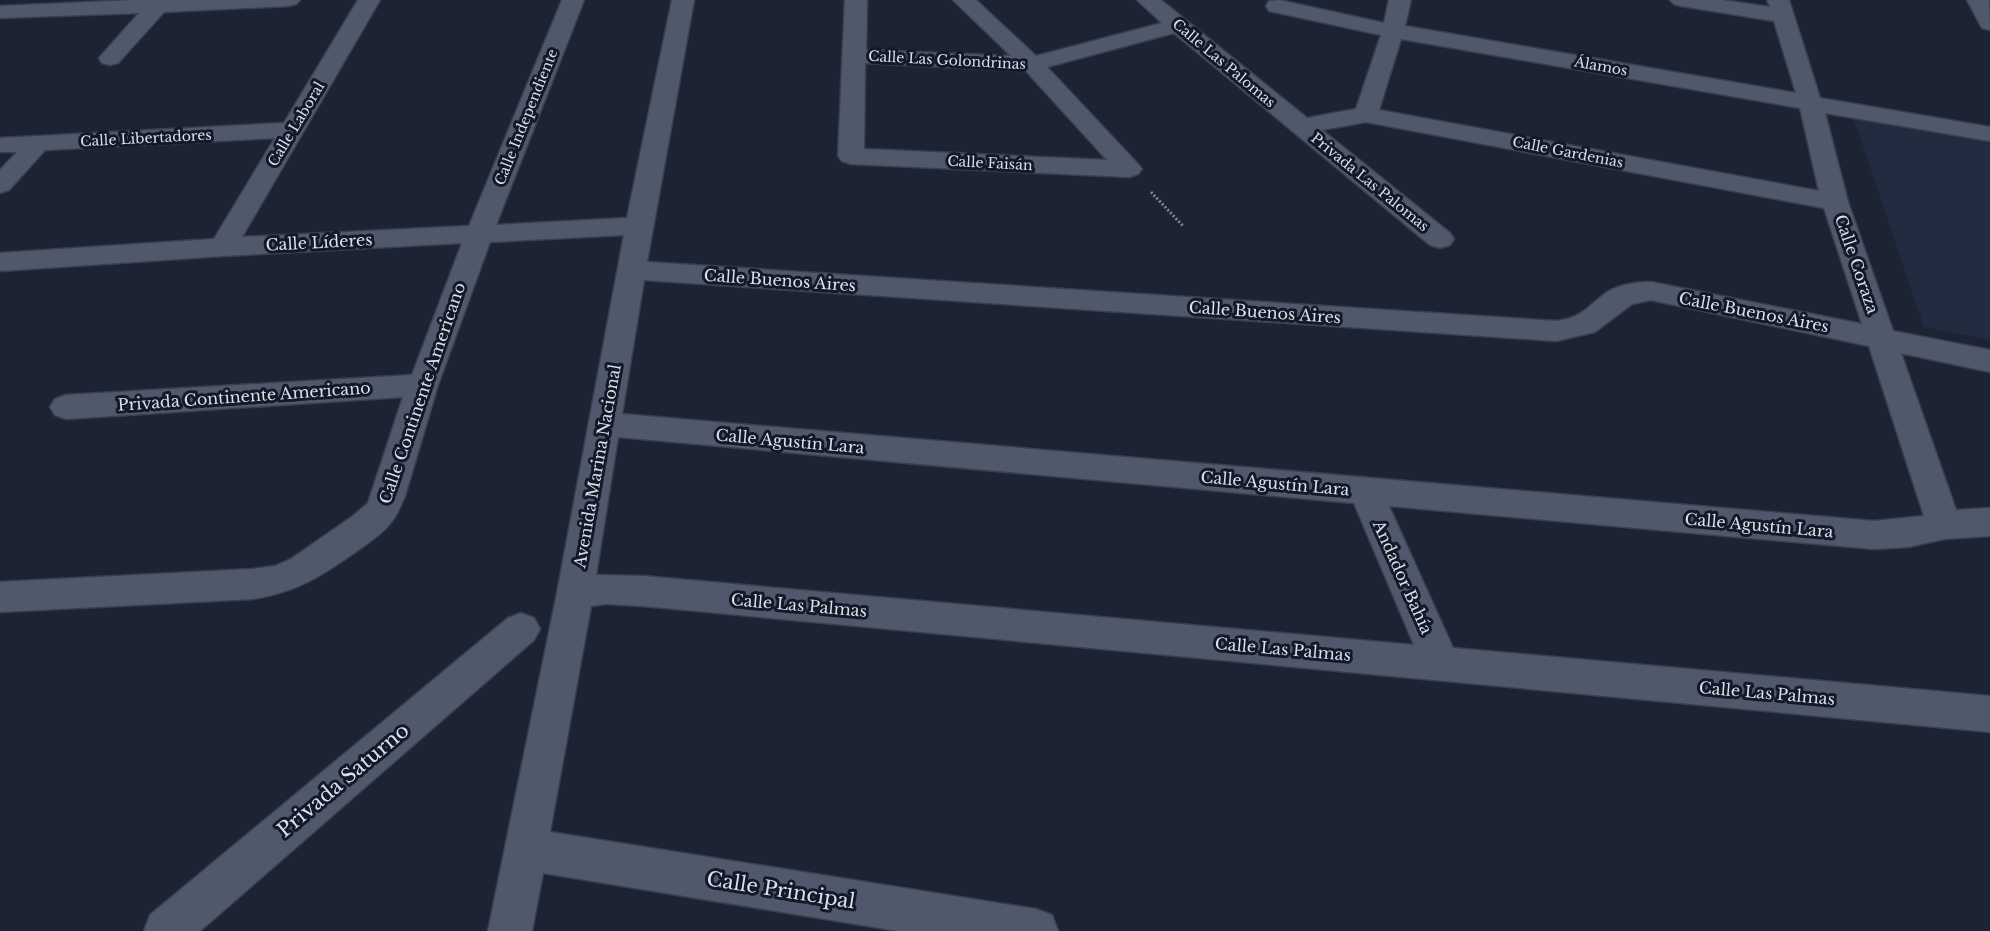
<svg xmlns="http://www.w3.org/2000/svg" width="1990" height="931" font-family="'Libre Baskerville',serif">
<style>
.built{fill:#232b40}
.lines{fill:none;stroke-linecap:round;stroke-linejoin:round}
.minor-casing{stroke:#3a3f4c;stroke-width:3}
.path{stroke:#7f8592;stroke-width:3;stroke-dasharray:2 2;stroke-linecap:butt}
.minor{fill:#50586b;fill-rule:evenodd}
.labels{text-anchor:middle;stroke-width:6;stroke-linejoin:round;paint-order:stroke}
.far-street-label{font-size:14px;fill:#dadfe9;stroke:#131928}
.street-label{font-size:16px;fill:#dadfe9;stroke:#131928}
.near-street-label{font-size:20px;fill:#dadfe9;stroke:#131928}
</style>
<rect width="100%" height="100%" fill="#1c2333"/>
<path class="built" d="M 1852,114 L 1990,139 L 1990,340 L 1924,327 Z"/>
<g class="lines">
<defs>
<path id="minor" d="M 135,0 L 300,0 L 296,4 L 289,6 L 164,12 L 118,63 L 110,65 L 102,63 L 99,58 L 139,13 L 0,18 L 0,6 Z
M 358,0 L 380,0 L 242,237 L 469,226 L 562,0 L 584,0 L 496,225 L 627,218 L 672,0 L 694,0 L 647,262 L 1556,321 C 1584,318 1588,305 1609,291 C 1622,284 1637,282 1651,282 L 1862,324 L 1824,208 L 1366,122 L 1322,130 L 1450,233 L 1454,239 L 1450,245 L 1440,248 L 1430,245 L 1174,33 L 1047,67 L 1138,164 L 1142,169 L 1138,174 L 1129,177 L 851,164 L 842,161 L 838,156 L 845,0 L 867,0 L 866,50 L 1011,56 L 953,0 L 976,0 L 1036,56 L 1162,23 L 1137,0 L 1161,0 L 1307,118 L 1356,109 L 1381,35 L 1269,11 L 1266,6 L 1269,1 L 1279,0 L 1384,23 L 1389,0 L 1411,0 L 1405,26 L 1796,93 L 1774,21 L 1681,6 L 1674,4 L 1670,0 L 1722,0 L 1770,7 L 1767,0 L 1789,0 L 1820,98 L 1990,127 L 1990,141 L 1825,113 L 1848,202 L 1893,331 L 1990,350 L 1990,372 L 1901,353 L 1956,510 L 1990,508 L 1990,536 L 1944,539 L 1908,547 L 1874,549 L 1389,506 L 1453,648 L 1990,696 L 1990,732 L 643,606 L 606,604 L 591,606 L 550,832 L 1036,909 L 1052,915 L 1058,931 L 898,931 L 543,873 L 532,931 L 488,931 L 557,593 L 624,235 L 490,242 L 438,385 L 405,496 C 401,504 398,514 392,521 C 384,533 369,542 357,551 C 321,576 297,592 253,599 L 0,612 L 0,582 L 253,569 L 275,566 L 291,559 L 353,516 L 368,503 L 403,397 L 66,419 L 55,415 L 50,407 L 55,399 L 66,395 L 412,375 L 462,243 L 223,256 L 0,271 L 0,253 L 214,239 L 275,138 L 45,150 L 9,190 L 0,193 L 0,170 L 17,152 L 0,152 L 0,138 L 284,123 ZM 1401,39 L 1800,108 L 1819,191 L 1379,110 ZM 865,63 L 1026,71 L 1107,160 L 864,149 ZM 644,280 L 1556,341 L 1595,332 L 1632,304 L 1651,300 L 1869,346 L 1924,516 L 1874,521 L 622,414 ZM 618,437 L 1354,503 L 1414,645 L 643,576 L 596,575 Z
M 1967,0 L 1989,0 L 1990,30 L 1982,28 Z
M 521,613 L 534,618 L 540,629 L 534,640 L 200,931 L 144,931 L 150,915 L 508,618 Z"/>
</defs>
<use href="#minor" class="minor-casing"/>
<path class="path" d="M 1151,192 L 1183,226"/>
<use href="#minor" class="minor"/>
</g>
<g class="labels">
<g class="far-street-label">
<text transform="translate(947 60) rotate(3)" y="5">Calle Las Golondrinas</text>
<text transform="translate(1224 63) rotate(40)" y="5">Calle Las Palomas</text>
<text transform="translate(1601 66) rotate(10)" y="5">Álamos</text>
<text transform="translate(526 117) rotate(-68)" y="5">Calle Independiente</text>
<text transform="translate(296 124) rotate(-59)" y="5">Calle Laboral</text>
<text transform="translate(146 138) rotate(-3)" y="5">Calle Libertadores</text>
<text transform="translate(1568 152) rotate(11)" y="5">Calle Gardenias</text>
<text transform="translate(990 163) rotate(3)" y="5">Calle Faisán</text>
<text transform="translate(1370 182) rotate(39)" y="5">Privada Las Palomas</text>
</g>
<g class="street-label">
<text transform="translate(319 242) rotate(-3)" y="6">Calle Líderes</text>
<text transform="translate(1857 264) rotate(71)" y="6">Calle Coraza</text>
<text transform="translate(780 280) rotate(4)" y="6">Calle Buenos Aires</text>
<text transform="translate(1265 312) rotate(4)" y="6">Calle Buenos Aires</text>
<text transform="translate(1754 312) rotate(11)" y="6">Calle Buenos Aires</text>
<text transform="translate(422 393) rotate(-71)" y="6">Calle Continente Americano</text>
<text transform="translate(244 396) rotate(-4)" y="6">Privada Continente Americano</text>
<text transform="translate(790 441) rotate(5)" y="6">Calle Agustín Lara</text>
<text transform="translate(597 466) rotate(-80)" y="6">Avenida Marina Nacional</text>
<text transform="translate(1275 483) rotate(5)" y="6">Calle Agustín Lara</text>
<text transform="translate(1759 525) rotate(5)" y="6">Calle Agustín Lara</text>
<text transform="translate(1403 577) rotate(66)" y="6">Andador Bahía</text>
<text transform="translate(799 605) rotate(5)" y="6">Calle Las Palmas</text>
<text transform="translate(1283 649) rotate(5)" y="6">Calle Las Palmas</text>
<text transform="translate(1767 693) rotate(5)" y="6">Calle Las Palmas</text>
</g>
<g class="near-street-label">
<text transform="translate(343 780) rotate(-40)" y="7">Privada Saturno</text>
<text transform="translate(781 890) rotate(9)" y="7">Calle Principal</text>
</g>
</g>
</svg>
